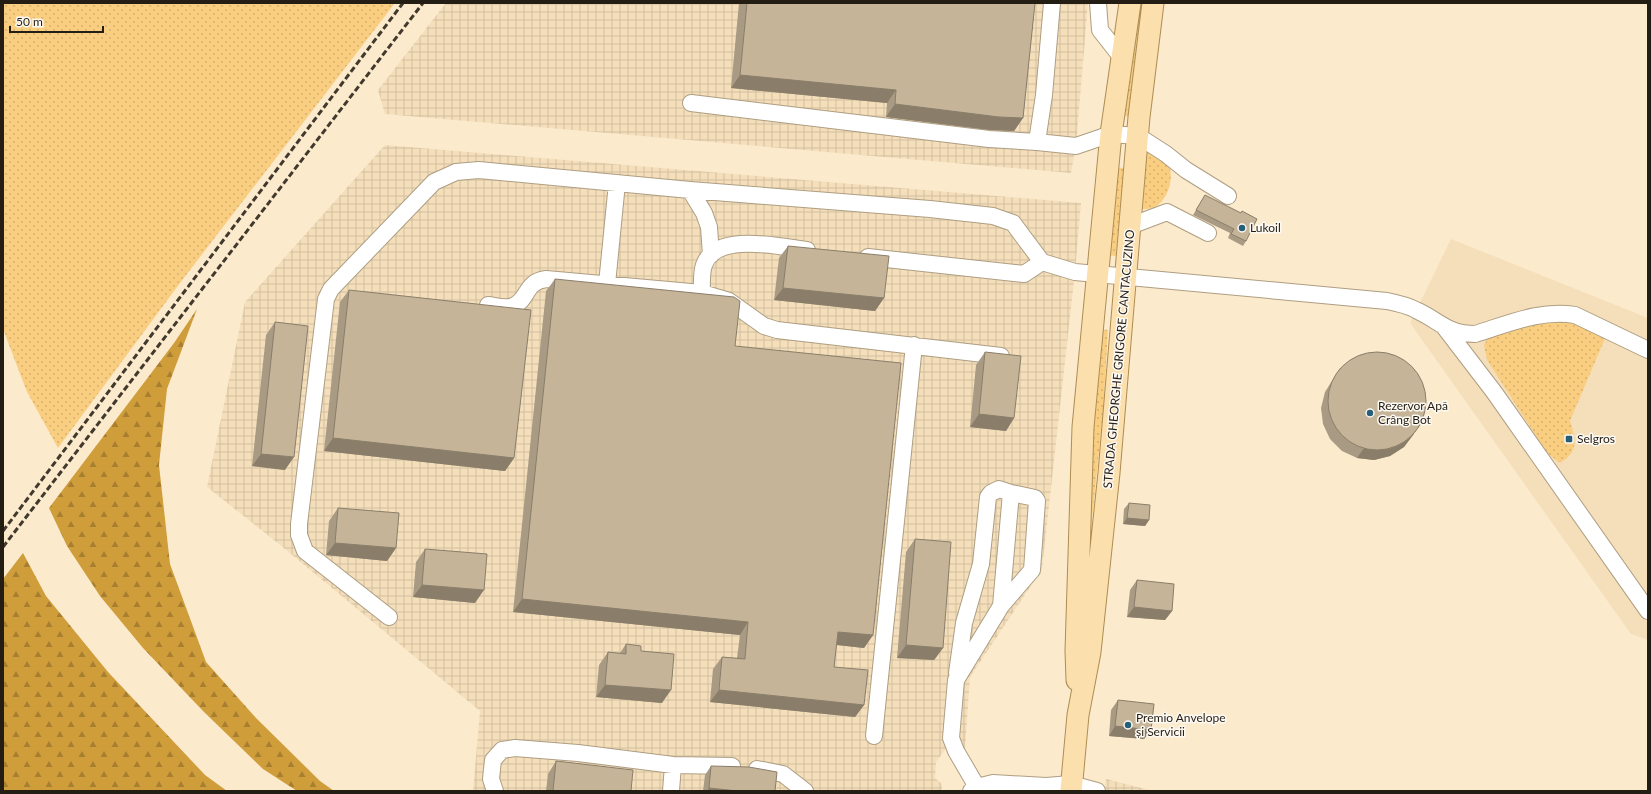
<svg xmlns="http://www.w3.org/2000/svg" width="1651" height="794" font-family="Lato,sans-serif">
<style>
.built{fill:#f5dfbb}
.industrial{fill:url(#industrial-grid)}
.grass{fill:url(#grass-dots)}
.forest{fill:url(#forest-firs)}
.lines{fill:none;stroke-linecap:round;stroke-linejoin:round}
.minor-casing{stroke:#ae9e82;stroke-width:18}
.major-casing{stroke:#ae8d53;stroke-width:23}
.minor{stroke:#fff;stroke-width:16}
.major{stroke:#fbdfad;stroke-width:21}
.rail{stroke:#42392d;stroke-width:3;stroke-dasharray:6 3;stroke-linecap:butt}
.wall{fill:#a99b83}
.shaded-wall{fill:#8a7e6a}
.building{fill:#c5b498;stroke:#8a7e6a}
.poi-dot{fill:#275f79;stroke:#fdf9f3;stroke-width:1.5}
.labels{text-anchor:middle;stroke-width:3;stroke-linejoin:round;paint-order:stroke}
.poi-label{font-size:12px;fill:#241d13;stroke:#fdf9f3;text-anchor:start}
.street-label{font-size:12px;fill:#241d13;stroke:#fdf9f3}
</style>
<defs>
<pattern id="industrial-grid" width="8" height="8" patternUnits="userSpaceOnUse"><rect width="8" height="8" fill="#f5dfbb"/><path d="M0 4h8M4 0v8" fill="none" stroke="#d2bfa0"/></pattern>
<pattern id="grass-dots" width="8" height="8" patternUnits="userSpaceOnUse"><rect width="8" height="8" fill="#face81"/><path d="M2 2h.1M6 6h.1" fill="none" stroke="#d6b06f" stroke-width="1.8" stroke-linecap="round"/></pattern>
<pattern id="forest-firs" width="22" height="20" patternUnits="userSpaceOnUse"><rect width="22" height="20" fill="#cf9d3a"/><path d="M5 1l3.5 6h-7zM16 11l3.5 6h-7z" fill="#a87f30"/></pattern>
</defs>
<rect width="100%" height="100%" fill="#fceacd"/>
<path class="built" d="M 1451,239 L 1648,318 L 1648,640 L 1631,634 L 1410,323 Z"/>
<path class="industrial" d="M 446,3 L 1088,3 L 1076,146 L 1071,173 L 385,114 L 378,90 Z
M 385,145 L 1081,203 L 1075,272 L 1042,569 L 970,677 L 965,749 L 947,747 L 936,762 L 935,778 L 942,784 L 942,791 L 473,791 L 480,711 L 279,544 L 207,487 L 245,302 Z
M 1106,779 L 1153,791 L 1104,791 Z"/>
<path class="grass" d="M 3,3 L 395,3 L 180,283 L 58,448 L 27,392 L 3,329 Z
M 1140,3 L 1147,3 L 1132,118 L 1122,115 Z
M 1146,148 C 1152,152 1160,155 1165,160 C 1177,172 1169,199 1155,207 C 1152,209 1145,209 1140,209 Z
M 1113,167 L 1124,168 L 1116,256 L 1105,255 Z
M 1558,317 L 1606,336 L 1570,421 C 1576,439 1579,452 1560,463 L 1547,453 L 1487,360 L 1484,345 L 1490,334 Z
M 1100,329 L 1108,330 L 1103,412 L 1086,578 L 1091,408 Z"/>
<path class="forest" d="M 197,309 L 167,389 L 159,465 L 170,564 L 206,662 L 256,718 L 320,781 L 334,791 L 297,791 L 263,769 L 204,712 L 143,648 L 100,596 L 67,546 L 49,508 L 174,343 Z
M 23,553 L 46,596 L 108,672 L 205,775 L 227,791 L 3,791 L 3,579 Z"/>
<g class="lines">
<defs>
<path id="minor" d="M 1098,3 L 1100,30 L 1122,58
M 691,103 L 989,139 L 1037,142 L 1044,95 L 1052,3
M 1037,142 L 1076,146 L 1111,134 L 1138,136 L 1166,154 L 1186,170 L 1228,196
M 690,190 L 704,213 L 709,227 L 711,255
M 1130,226 L 1167,212 L 1208,233
M 807,250 C 780,247 716,231 704,265 C 701,274 702,284 702,293 L 729,301 L 764,326 L 777,330 L 1001,356
M 868,257 L 1024,274 L 1042,262
M 607,284 L 617,183
M 488,305 C 496,306 506,309 513,306 C 529,300 524,282 546,279 L 702,293
M 1445,328 L 1494,392 L 1648,611
M 389,617 L 305,551 L 299,535 L 299,524 L 326,299 L 331,289 L 434,182 L 456,172 L 479,170 L 690,190 L 930,209 L 993,216 L 1013,223 L 1042,262 L 1075,272 L 1387,301 C 1397,303 1407,305 1416,310 C 1440,321 1447,334 1475,334 C 1508,324 1541,309 1575,315 L 1648,350
M 957,673 L 964,623 L 981,564 L 988,497 L 991,493 L 999,489 L 1011,493
M 874,736 L 914,345
M 757,769 L 783,774 L 805,791
M 495,791 L 491,779 L 493,760 L 502,750 L 515,748 L 578,753 L 673,765 L 732,766
M 671,791 L 673,765
M 971,791 L 977,787 L 956,751 L 951,738 L 956,680 L 1001,606 L 1032,570 L 1037,501 L 1035,498 L 1011,493 L 1001,606
M 977,791 L 977,787 L 993,783 L 1046,786 L 1071,784 L 1097,791"/>
<path id="major" d="M 1077,680 L 1076,651 L 1083,427 L 1111,134 L 1130,3
M 1071,791 L 1078,715 L 1090,652 L 1109,473 L 1139,117 L 1153,3"/>
</defs>
<use href="#minor" class="minor-casing"/>
<use href="#major" class="major-casing"/>
<use href="#minor" class="minor"/>
<use href="#major" class="major"/>
<path class="rail" d="M 3,531 L 403,3
M 3,547 L 423,3"/>
</g>
<path class="wall" d="M 739,3 L 1035,3 L 1023,118 L 1014,131 L 990,130 L 886,117 L 887,103 L 731,88 Z
M 1205,195 L 1246,241 L 1243,246 L 1228,238 L 1230,233 L 1193,215 Z
M 788,246 L 884,298 L 875,311 L 774,300 L 779,258 Z
M 555,279 L 735,346 L 873,635 L 864,648 L 836,645 L 834,667 L 864,705 L 855,717 L 710,702 L 713,669 L 722,657 L 737,658 L 740,635 L 513,612 L 546,291 Z
M 349,290 L 514,458 L 505,471 L 324,451 L 340,302 Z
M 275,322 L 285,470 L 252,466 L 266,335 Z
M 985,352 L 1014,418 L 1006,431 L 970,427 L 976,365 Z
M 1340,368 L 1414,434 L 1404,447 L 1390,456 L 1374,460 L 1357,458 L 1342,451 L 1330,439 L 1323,424 L 1321,408 L 1325,392 Z
M 1129,503 L 1149,520 L 1145,526 L 1123,524 L 1124,509 Z
M 338,508 L 396,548 L 387,561 L 326,555 L 329,521 Z
M 915,539 L 943,648 L 934,660 L 897,658 L 906,552 Z
M 425,549 L 475,603 L 413,597 L 416,562 Z
M 1137,580 L 1172,611 L 1165,620 L 1127,617 L 1130,590 Z
M 626,644 L 641,651 L 662,703 L 596,697 L 599,665 L 608,652 L 620,653 Z
M 1118,700 L 1151,730 L 1144,739 L 1109,736 L 1111,710 Z
M 556,761 L 631,791 L 546,791 L 548,774 Z
M 711,766 L 775,791 L 703,791 L 705,775 Z"/>
<path class="shaded-wall" d="M 740,75 L 896,90 L 887,103 L 731,88 Z
M 895,104 L 1023,118 L 1014,131 L 990,130 L 886,117 Z
M 783,288 L 884,298 L 875,311 L 774,300 Z
M 979,414 L 1014,418 L 1006,431 L 970,427 Z
M 1421,424 L 1404,447 L 1390,456 L 1374,460 L 1357,458 L 1364,448 Z
M 333,438 L 514,458 L 505,471 L 324,451 Z
M 261,454 L 294,457 L 285,470 L 252,466 Z
M 1127,518 L 1149,520 L 1145,526 L 1123,524 Z
M 335,543 L 396,548 L 387,561 L 326,555 Z
M 422,585 L 484,590 L 475,603 L 413,597 Z
M 522,599 L 748,622 L 740,635 L 513,612 Z
M 1134,607 L 1172,611 L 1165,620 L 1127,617 Z
M 838,632 L 873,635 L 864,648 L 829,644 Z
M 906,645 L 943,648 L 934,660 L 897,658 Z
M 605,685 L 671,690 L 662,703 L 596,697 Z
M 719,690 L 864,705 L 855,717 L 710,702 Z
M 1115,726 L 1151,730 L 1144,739 L 1109,736 Z
M 709,788 L 738,791 L 707,791 Z"/>
<path class="building" d="M 747,3 L 1035,3 L 1023,118 L 999,117 L 895,104 L 896,90 L 740,75 Z
M 1205,195 L 1241,213 L 1242,211 L 1257,219 L 1246,241 L 1231,234 L 1234,229 L 1196,210 Z
M 788,246 L 889,256 L 884,298 L 783,288 Z
M 555,279 L 734,297 L 740,301 L 735,346 L 901,363 L 873,635 L 838,632 L 834,667 L 868,670 L 864,705 L 719,690 L 722,657 L 745,659 L 748,622 L 522,599 Z
M 349,290 L 531,310 L 514,458 L 333,438 Z
M 275,322 L 308,326 L 294,457 L 261,454 Z
M 985,352 L 1021,356 L 1014,418 L 979,414 Z
M1328 401a49 49 0 1 1 98 0a49 49 0 1 1-98 0Z
M 1129,503 L 1150,505 L 1149,520 L 1127,518 Z
M 338,508 L 399,513 L 396,548 L 335,543 Z
M 915,539 L 951,542 L 943,648 L 906,645 Z
M 425,549 L 487,554 L 484,590 L 422,585 Z
M 1137,580 L 1174,584 L 1172,611 L 1134,607 Z
M 626,644 L 641,646 L 641,651 L 674,654 L 671,690 L 605,685 L 608,652 L 626,654 Z
M 1118,700 L 1154,704 L 1151,730 L 1115,726 Z
M 556,761 L 633,770 L 631,791 L 553,791 Z
M 711,766 L 749,767 L 777,772 L 775,791 L 738,791 L 709,788 Z"/>
<g class="poi-dot">
<circle cx="1242" cy="228" r="4"/>
<circle cx="1370" cy="413" r="4"/>
<rect x="1565" y="435" width="8" height="8" rx="2"/>
<circle cx="1128" cy="725" r="4"/>
</g>
<g class="labels">
<g class="poi-label">
<text x="1250" y="232">Lukoil</text>
<text x="1378" y="410">Rezervor Apă<tspan x="1378" dy="14">Crâng Bot</tspan></text>
<text x="1577" y="443">Selgros</text>
<text x="1136" y="722">Premio Anvelope<tspan x="1136" dy="14">și Servicii</tspan></text>
</g>
<g class="street-label">
<text transform="translate(1119 359) rotate(-85)" y="4">STRADA GHEORGHE GRIGORE CANTACUZINO</text>
</g>
</g>
<rect width="1651" height="794" fill="none" stroke="#241d13" stroke-width="8"/>
<path d="M10 26v6h93v-6" fill="none" stroke="#241d13" stroke-width="2"/>
<text x="16" y="26" font-size="12" fill="#241d13" stroke="#fdf9f3" stroke-width="3" paint-order="stroke">50 m</text>
</svg>
